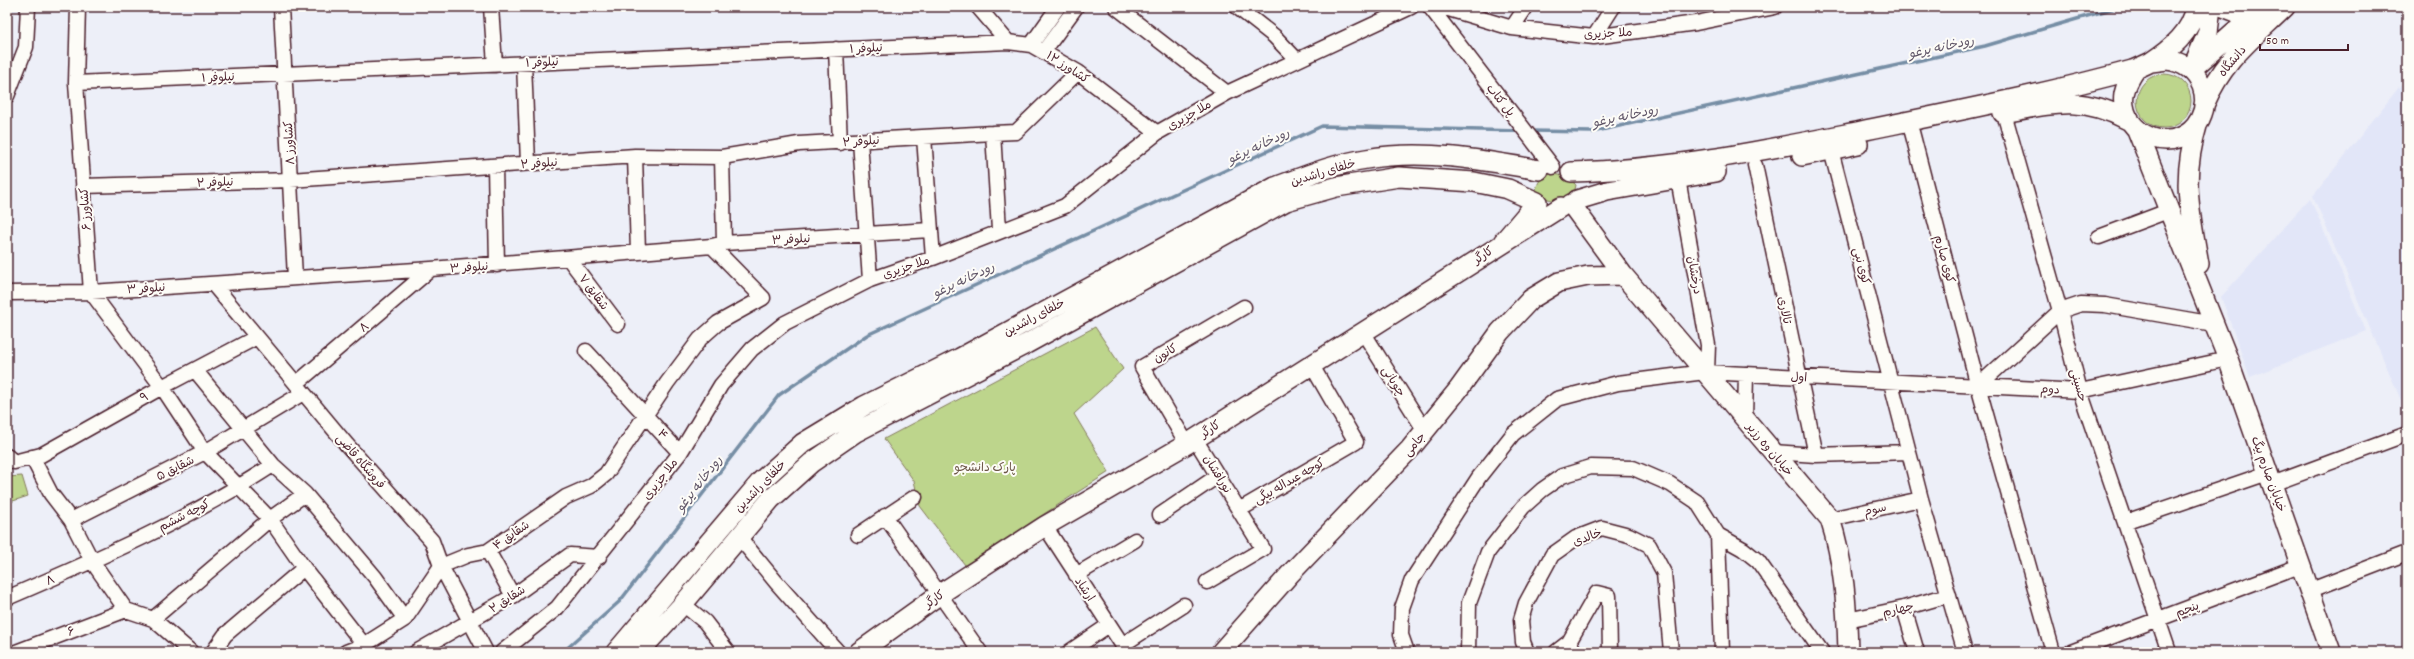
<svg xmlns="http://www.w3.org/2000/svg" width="2414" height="659" font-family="Dekko,'Playpen Sans Arabic',sans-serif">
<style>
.built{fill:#e2e6f8}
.green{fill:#bdd58c;stroke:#847a5c}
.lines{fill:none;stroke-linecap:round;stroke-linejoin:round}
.stream{stroke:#768ea5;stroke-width:3.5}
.street-casing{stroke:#4a1f2b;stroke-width:17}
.secondary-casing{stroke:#4a1f2b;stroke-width:22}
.street{stroke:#fdfcf7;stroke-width:14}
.secondary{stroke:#fdfcf7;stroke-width:19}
.labels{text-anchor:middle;stroke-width:4;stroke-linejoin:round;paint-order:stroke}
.street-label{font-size:12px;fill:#4a1f2b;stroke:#fdfcf7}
.park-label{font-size:12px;fill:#6c5648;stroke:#fdfcf7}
.water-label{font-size:13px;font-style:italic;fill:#605668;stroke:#fdfcf7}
</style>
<rect width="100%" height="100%" fill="#edeff8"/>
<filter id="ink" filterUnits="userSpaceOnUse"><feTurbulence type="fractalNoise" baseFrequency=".025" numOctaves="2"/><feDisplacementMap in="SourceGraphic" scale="8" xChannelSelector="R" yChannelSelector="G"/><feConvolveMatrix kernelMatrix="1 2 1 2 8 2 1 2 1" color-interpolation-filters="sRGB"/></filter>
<g filter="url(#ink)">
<path class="built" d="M 2407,77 L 2407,414 L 2313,196 Z
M 2310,198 L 2366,331 L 2250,377 L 2221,297 Z"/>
<path class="green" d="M2137 101a27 27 0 1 1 54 0a27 27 0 1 1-54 0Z
M 1548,174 C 1560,174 1567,176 1576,185 L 1574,194 C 1560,203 1547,203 1536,190 C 1538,181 1541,178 1548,174 Z
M 1095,327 L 1123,369 L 1074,414 L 1109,472 L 965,565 L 920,506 L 914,481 L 884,439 Z
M 22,476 L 28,496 L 7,503 L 7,477 Z"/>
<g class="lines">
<path class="stream" d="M 1531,131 L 1592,132 L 1985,46 L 2118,7
M 563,652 L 620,601 L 779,395 L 867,335 L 1322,126 L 1520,131"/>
<defs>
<path id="street" d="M 78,7 L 76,83 L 91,292 L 162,387 L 205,452 L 270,519 L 304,568 L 364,645
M 281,7 L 295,278
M 491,7 L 495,65
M 978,7 L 1008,42 L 1031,45 L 1078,72 L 1157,133
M 1116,7 L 1227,93
M 1237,7 L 1274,36 L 1296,59
M 1430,7 L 1553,167
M 1442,7 L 1512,28 L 1594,37 L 1696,23 L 1775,7
M 1512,28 L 1526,7
M 1594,37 L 1613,7
M 1031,45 L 1058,7
M 836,49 L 840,143
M 1044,51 L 1076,7
M 524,63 L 528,163
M 76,83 L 1008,42
M 7,96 L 26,47 L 28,7
M 2004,113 L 2060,311 L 2080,391 L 2169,652
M 1912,132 L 1978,386 L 2053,652
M 924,137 L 933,258
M 860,141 L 870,280
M 1831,150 L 1921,499 L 1965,652
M 635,156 L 638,252
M 722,157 L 724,243
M 1755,165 L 1816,455
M 495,166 L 497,265
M 1678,179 L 1708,345 L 1707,372
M 83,186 L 290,180 L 635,156 L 722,157 L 799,144 L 993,133
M 999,230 L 993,133 L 1016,132 L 1078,72
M 2099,237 L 2168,211
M 569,259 L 618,324
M 213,284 L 347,445 L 432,541 L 441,566 L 486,652
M 7,293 L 91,292 L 431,269 L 712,246 L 724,243 L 930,230
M 1363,332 L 1425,431
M 586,351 L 680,453
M 195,370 L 273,465 L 305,494 L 375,577 L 405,619
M 296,384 L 431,269
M 1978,386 L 2060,311 L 2081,304 L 2105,305 L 2214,324
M 1745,419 L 1746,374
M 1195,439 L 1239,510
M 1187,444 L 1142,367 L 1244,307
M 1773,452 L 1816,455 L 1909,452
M 7,456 L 14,462 L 41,455 L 162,387 L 257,337
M 32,457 L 51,494 L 71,520 L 205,452 L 303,393
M 2272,484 L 2407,434
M 1160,515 L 1219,475
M 885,516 L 980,652
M 1830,519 L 1921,499
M 71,520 L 92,561 L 126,610
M 2125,522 L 2268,473
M 1045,526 L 1127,652
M 858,535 L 915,497
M 1718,535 L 1743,549 L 1758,561 L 1822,652
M 739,537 L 776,582 L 838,652
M 488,551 L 513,596
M 1076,575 L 1135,540
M 1207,582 L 1263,549 L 1239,510 L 1356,442 L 1311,364
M 2311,590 L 2407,553
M 7,598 C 98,559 190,519 273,465
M 683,604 L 705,622 L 728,652
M 1904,608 L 1917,652
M 126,610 L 153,619 L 191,652
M 153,619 L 270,519 L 305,494
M 1847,620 L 1904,608 L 1949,595
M 1122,645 L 1184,605
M 16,652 L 126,610
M 213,652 L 225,635 L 304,568
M 346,652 L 364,645 L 405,619 L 441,566 L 468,555 L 488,551 L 566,497 L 591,486 L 606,474 L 667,383 L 700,339 L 718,323 L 763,298 L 712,246
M 416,652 L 513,596 L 570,555 L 599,557
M 502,652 L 557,608 L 680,453 L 721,385 L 752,349 L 785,323 L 870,280 L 933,258 L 1065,206 L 1157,133 L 1227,93 L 1411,7
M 1069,652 L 1109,625
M 1407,652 L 1401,635 L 1402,608 L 1412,580 L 1479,477 L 1513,434 L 1557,399 L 1618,383 L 1705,372 L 2080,391 L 2228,359
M 1468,652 L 1469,603 L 1488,552 L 1523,507 L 1542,490 L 1562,476 L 1591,467 L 1633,468 L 1670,484 L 1697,502 L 1718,535 L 1722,652
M 1527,652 L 1523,642 L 1521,620 L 1526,603 L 1552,555 L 1576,538 L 1602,528 L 1629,535 L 1649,545 L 1664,573 L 1671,652
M 1556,652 L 1569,642
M 1575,652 L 1569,642 L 1597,593 L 1609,596 L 1610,652
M 2071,652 L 2302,565"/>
<path id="secondary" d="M 2223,7 L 2241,14 L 2259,10
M 2167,60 C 2183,62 2196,71 2202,86 C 2206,97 2205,109 2200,119 C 2179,159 2118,137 2124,94 C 2126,85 2131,76 2136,69 L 2151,62 Z
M 2151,62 C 2172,48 2191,33 2196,7
M 2194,64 L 2208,32 L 2211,7
M 2191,70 L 2262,7
M 2204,105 C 2224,59 2250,41 2285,7
M 2003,113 C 2053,104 2081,95 2128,120
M 2198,122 C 2181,179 2189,207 2199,264
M 2137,130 L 2228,359 L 2331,652
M 1802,156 L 1858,144
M 1571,172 C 1670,170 1765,150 1861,131 C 1953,112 2045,94 2136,69
M 1577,200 L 1607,191 L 1716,172
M 1571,204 L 1623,275 L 1830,519 C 1844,561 1847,608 1848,652
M 616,652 L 761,481 L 803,443 L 864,406 L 960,358 L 1275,187 C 1305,176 1334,164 1366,159 C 1424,149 1483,160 1539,170
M 639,652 L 683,604 L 771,499 L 811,463 L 856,432 L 1026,344 L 1286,201 L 1336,187 L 1399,177 L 1474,182 L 1508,189 L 1537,202 L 1503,242
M 859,652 L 940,594 L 1045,526 L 1187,444 L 1561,207
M 1221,652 L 1290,574 L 1410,449 L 1458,390 L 1500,332 L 1531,299 L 1559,282 L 1588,276 L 1623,275"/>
</defs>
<use href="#street" class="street-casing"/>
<use href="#secondary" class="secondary-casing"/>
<use href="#street" class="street"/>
<use href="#secondary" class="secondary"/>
</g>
</g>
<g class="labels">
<g class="street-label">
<text transform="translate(1608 33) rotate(-3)" y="4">ملا جزیری</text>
<text transform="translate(866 48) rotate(-3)" y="4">نیلوفر ۱</text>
<text transform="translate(2232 61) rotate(-50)" y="4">دانشگاه</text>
<text transform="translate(542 62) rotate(-3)" y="4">نیلوفر ۱</text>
<text transform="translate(1068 67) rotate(33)" y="4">کشاورز ۱۲</text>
<text transform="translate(218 77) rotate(-3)" y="4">نیلوفر ۱</text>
<text transform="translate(1501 100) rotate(51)" y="4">پل کتاب</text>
<text transform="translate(1189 115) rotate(-30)" y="4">ملا جزیری</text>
<text transform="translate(861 141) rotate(-4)" y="4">نیلوفر ۲</text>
<text transform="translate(289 143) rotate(-93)" y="4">کشاورز ۸</text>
<text transform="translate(539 163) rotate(-4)" y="4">نیلوفر ۲</text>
<text transform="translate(1323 172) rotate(-17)" y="4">خلفای راشدین</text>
<text transform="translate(215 182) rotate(-2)" y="4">نیلوفر ۲</text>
<text transform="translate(85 209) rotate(-94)" y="4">کشاورز ۶</text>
<text transform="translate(791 239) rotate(-3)" y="4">نیلوفر ۳</text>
<text transform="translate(1483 255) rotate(-33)" y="4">کارگر</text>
<text transform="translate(1945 259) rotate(75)" y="4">کوی صارم</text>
<text transform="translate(1862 266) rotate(75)" y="4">کوی نبی</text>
<text transform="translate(469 267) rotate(-4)" y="4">نیلوفر ۳</text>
<text transform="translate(906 267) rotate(-19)" y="4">ملا جزیری</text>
<text transform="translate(1695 275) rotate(80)" y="4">درخشان</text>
<text transform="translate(146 288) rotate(-4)" y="4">نیلوفر ۳</text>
<text transform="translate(594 292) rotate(53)" y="4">شقایق ۷</text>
<text transform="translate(1785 310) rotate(78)" y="4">تالاری</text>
<text transform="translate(1034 317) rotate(-28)" y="4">خلفای راشدین</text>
<text transform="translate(364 327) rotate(-40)" y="4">۸</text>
<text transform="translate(1165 353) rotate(-30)" y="4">کانون</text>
<text transform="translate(1799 377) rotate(3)" y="4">اول</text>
<text transform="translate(1394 381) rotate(58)" y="4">چوپانی</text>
<text transform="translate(2079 385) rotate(74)" y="4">حسینی</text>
<text transform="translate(2050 389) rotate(3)" y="4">دوم</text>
<text transform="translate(144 397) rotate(-29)" y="4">۹</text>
<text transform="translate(1210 429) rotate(-33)" y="4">کارگر</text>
<text transform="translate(663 434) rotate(49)" y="4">۴</text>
<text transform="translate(1414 444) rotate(-49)" y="4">جامی</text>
<text transform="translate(1770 449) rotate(50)" y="4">خیابان وه رزیر</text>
<text transform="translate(361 461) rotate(49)" y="4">فروشگاه قاضی</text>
<text transform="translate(175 468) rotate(-27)" y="4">شقایق ۵</text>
<text transform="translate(1218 474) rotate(58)" y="4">نورافشان</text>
<text transform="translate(2269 474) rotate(70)" y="4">خیابان صارم بیگ</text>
<text transform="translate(660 479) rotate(-52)" y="4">ملا جزیری</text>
<text transform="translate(1289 481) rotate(-30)" y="4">کوچه عبداله بیگی</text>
<text transform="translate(760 486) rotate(-46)" y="4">خلفای راشدین</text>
<text transform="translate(1875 509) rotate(-13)" y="4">سوم</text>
<text transform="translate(184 515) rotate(-27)" y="4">کوچه ششم</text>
<text transform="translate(511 535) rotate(-35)" y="4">شقایق ۴</text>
<text transform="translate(1587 537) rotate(-21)" y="4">خالدی</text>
<text transform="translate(50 580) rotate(-23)" y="4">۸</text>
<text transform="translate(1085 589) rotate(56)" y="4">ارشاد</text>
<text transform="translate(507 599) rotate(-33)" y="4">شقایق ۲</text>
<text transform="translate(934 599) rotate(-35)" y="4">کارگر</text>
<text transform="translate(1898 609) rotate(-13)" y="4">چهارم</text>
<text transform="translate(2187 609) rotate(-21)" y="4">پنجم</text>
<text transform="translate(71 631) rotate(-21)" y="4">۶</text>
</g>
<g class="park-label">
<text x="985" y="471">پارک دانشجو</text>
</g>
<g class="water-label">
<text transform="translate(1941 46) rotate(-12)" y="5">رودخانه یرغو</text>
<text transform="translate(1625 115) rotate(-12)" y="5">رودخانه یرغو</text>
<text transform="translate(1258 145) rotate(-25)" y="5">رودخانه یرغو</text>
<text transform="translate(963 279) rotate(-25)" y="5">رودخانه یرغو</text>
<text transform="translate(698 483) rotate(-52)" y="5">رودخانه یرغو</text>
</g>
</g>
<rect width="2414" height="659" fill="none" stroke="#fdfcf7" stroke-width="24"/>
<rect x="12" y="12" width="2390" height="635" fill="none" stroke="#4a1f2b" stroke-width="1.5" filter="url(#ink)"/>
<path d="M2260 44v6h88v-6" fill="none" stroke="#4a1f2b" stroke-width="2"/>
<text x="2266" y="44" font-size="12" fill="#4a1f2b" stroke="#fdfcf7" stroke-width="3" paint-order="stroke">50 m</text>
</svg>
